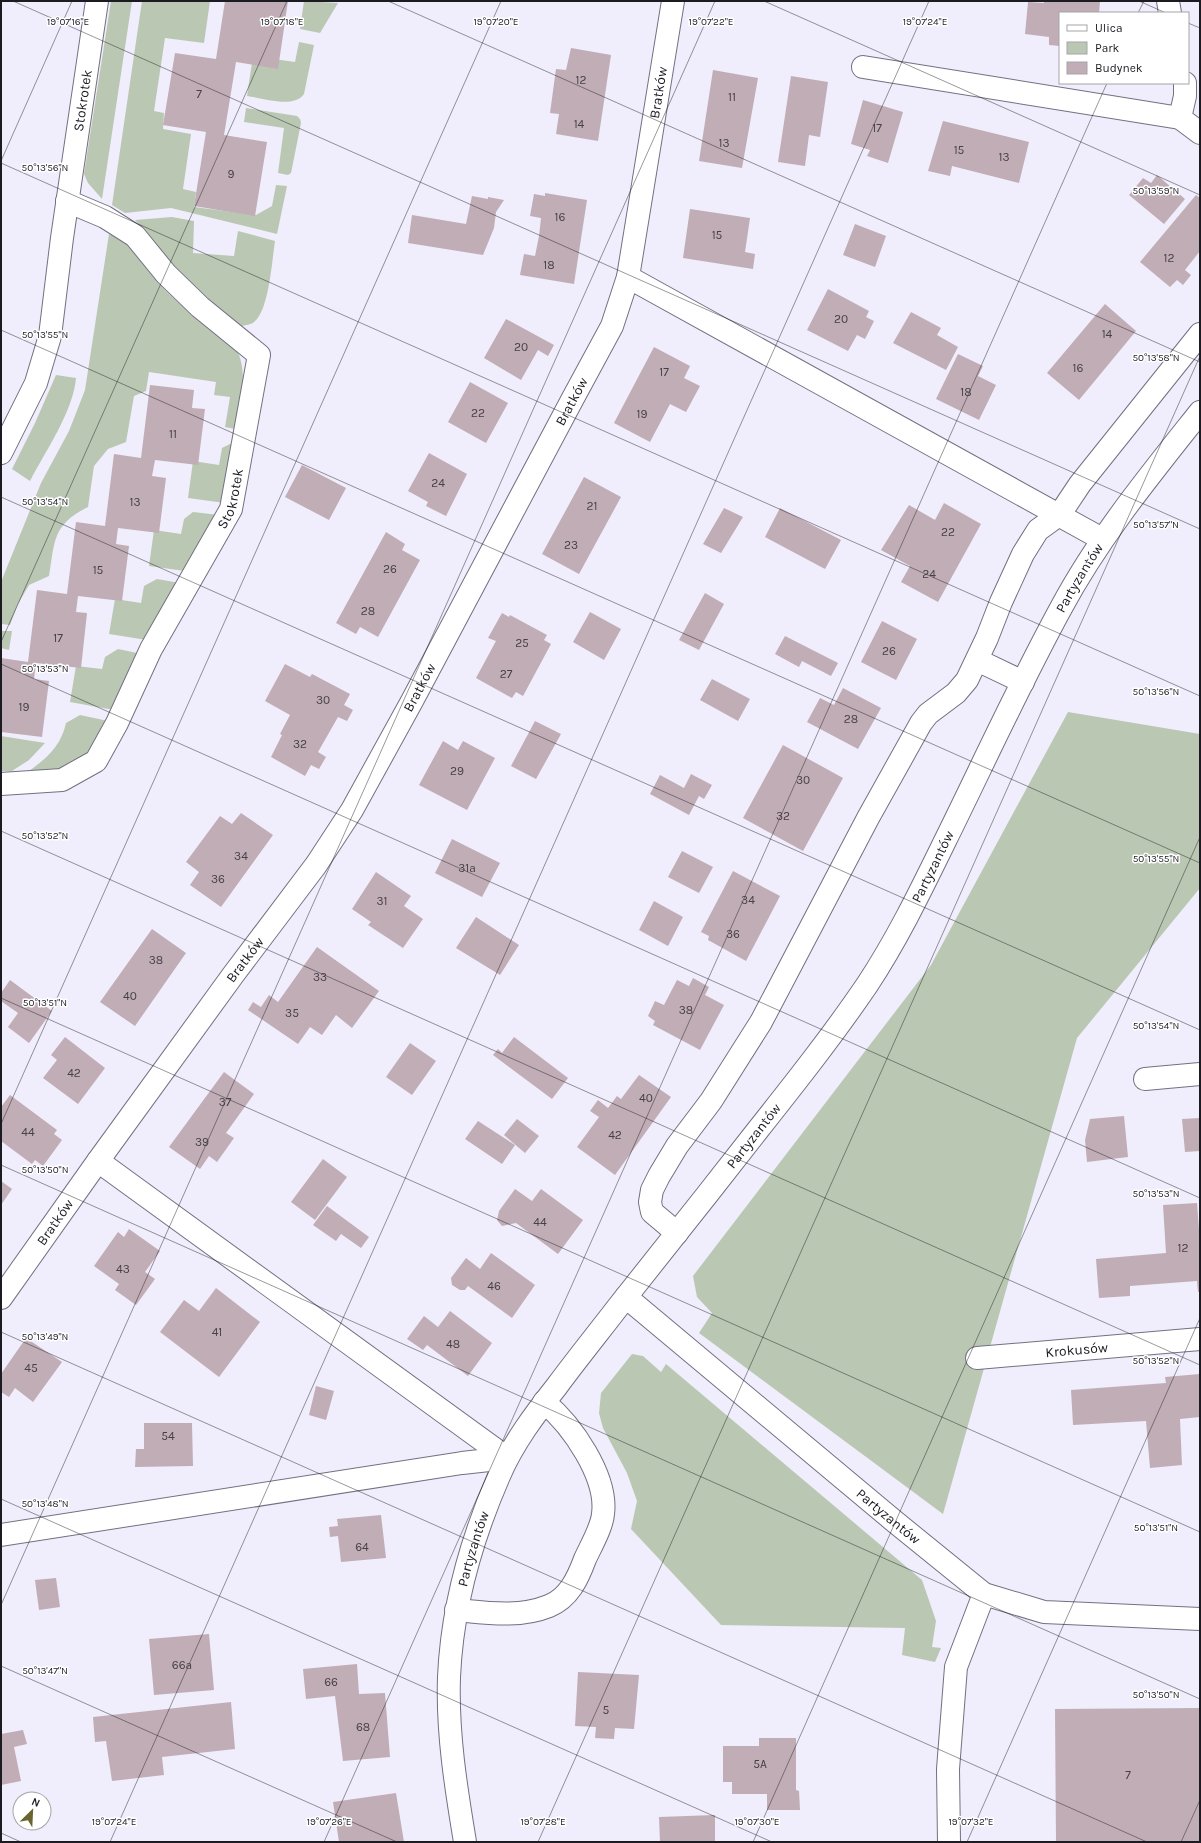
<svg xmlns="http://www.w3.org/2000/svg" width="1201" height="1843" font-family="Karla,sans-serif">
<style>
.green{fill:#bac8b3}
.building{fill:#c1adb5}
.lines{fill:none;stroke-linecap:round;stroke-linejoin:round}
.minor-casing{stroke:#747081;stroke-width:24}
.minor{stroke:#fff;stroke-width:22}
.ticks{fill:none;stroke:#1d1b22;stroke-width:1;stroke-opacity:0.45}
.labels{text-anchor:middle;stroke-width:3;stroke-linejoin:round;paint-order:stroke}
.number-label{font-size:12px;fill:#464047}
.street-label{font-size:14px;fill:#1d1b22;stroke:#fff}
.ticks-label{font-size:10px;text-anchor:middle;fill:#1d1b22;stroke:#fff;stroke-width:3;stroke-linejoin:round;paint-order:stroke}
</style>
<rect width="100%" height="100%" fill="#f0edfc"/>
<path class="green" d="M 111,1 L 132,1 L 102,199 L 88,183 L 84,174 Z
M 142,1 L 210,1 L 204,43 L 165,38 L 154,111 L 164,113 L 163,129 L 191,134 L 183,189 L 196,192 L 194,207 L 256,215 L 272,206 L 276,185 L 287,186 L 277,234 L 171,208 L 125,213 L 112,205 Z
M 304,1 L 338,3 L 320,33 L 300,29 Z
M 299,42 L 314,45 L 304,94 C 294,109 263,98 247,96 L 253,56 L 295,62 Z
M 246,108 L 297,116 L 300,119 L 301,123 L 291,173 L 288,175 L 278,173 L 284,128 L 244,122 Z
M 172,217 L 194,221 L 193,253 L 234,256 L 238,231 L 275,241 C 272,260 269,311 254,322 C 251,325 245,325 242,326 L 181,278 L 144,229 L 135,220 Z
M 109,234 L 114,235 L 128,244 L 165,290 L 180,304 L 236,347 C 249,376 241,399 235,429 L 225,427 L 230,397 L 214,395 L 216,382 L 149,372 L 146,391 L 134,396 L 126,442 L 108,449 L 94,466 L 88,507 C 52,525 55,541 49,576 L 29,585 L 18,604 L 10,625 L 1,624 L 1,582 L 41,483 L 69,431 L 85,390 Z
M 56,375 L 76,378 C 73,412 46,450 30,481 L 12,469 L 35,423 Z
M 230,444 L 235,445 L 225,503 L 188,498 L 193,461 L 219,465 L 222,448 Z
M 193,512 L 219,515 L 185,571 L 149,566 L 154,530 L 181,534 L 184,519 Z
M 157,579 L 180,583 L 147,640 L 109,634 L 115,599 L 141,603 L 144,586 Z
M 1,631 L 12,631 L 9,650 L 1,648 Z
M 118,649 L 142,654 L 114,710 L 70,702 L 76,666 L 102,669 L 105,657 Z
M 1068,712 L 1200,734 L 1200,888 L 1077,1038 L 943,1514 L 699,1333 L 712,1313 L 697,1297 L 693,1276 L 931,965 Z
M 80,715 L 108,721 L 95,745 L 74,765 L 44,774 L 29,771 C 47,758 61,746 66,723 Z
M 1,736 L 45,743 L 29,760 L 12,771 L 1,771 Z
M 632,1354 L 643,1356 L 661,1372 L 666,1364 L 922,1580 L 936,1621 L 932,1647 L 941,1648 L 935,1662 L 902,1655 L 905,1628 L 721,1625 L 631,1529 L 637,1501 L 627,1473 L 603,1428 L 599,1413 L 601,1393 Z"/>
<path class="building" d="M 225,1 L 288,1 L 278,69 L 236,62 L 224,135 L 267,142 L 255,216 L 194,206 L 206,132 L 163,125 L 175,53 L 216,59 Z
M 1044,1 L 1100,1 L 1099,13 L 1060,13 L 1060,46 L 1049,45 L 1049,37 L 1025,34 L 1028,2 L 1044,3 Z
M 571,48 L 611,55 L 598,141 L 556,134 L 559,114 L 550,113 L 556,69 L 566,70 Z
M 713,70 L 758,78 L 742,168 L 699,161 Z
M 791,76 L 828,82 L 820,137 L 809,135 L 805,166 L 778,162 Z
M 863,100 L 903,112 L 888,163 L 867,156 L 870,150 L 851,144 Z
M 943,121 L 1029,142 L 1019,183 L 952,166 L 950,176 L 928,171 Z
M 1157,175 L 1185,199 L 1164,224 L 1129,195 L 1143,178 L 1151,183 Z
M 545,193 L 587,200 L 574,284 L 520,275 L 524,254 L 535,256 L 539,236 L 541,218 L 530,216 L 534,194 L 545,196 Z
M 1196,195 L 1200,198 L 1200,251 L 1185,270 L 1191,275 L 1183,285 L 1177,280 L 1170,287 L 1140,262 Z
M 472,196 L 488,199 L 488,197 L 504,200 L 496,212 L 494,228 L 483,255 L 408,243 L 412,215 L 466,224 Z
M 690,209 L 750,218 L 745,252 L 755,254 L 753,269 L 683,258 Z
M 855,224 L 886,236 L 875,267 L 843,255 Z
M 828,289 L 869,311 L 866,317 L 874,321 L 865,339 L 857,335 L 848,351 L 807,330 Z
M 1105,304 L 1136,331 L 1079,400 L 1047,373 Z
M 911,312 L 941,328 L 937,335 L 958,347 L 946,370 L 893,343 Z
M 506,319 L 554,345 L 548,356 L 538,350 L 521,380 L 484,358 Z
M 654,347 L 690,366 L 684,378 L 700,386 L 686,412 L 670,404 L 650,442 L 614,423 Z
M 958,354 L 983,366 L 978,376 L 996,385 L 979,420 L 936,399 Z
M 470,382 L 508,403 L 486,443 L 448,422 Z
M 150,385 L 194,390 L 192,408 L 205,409 L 198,465 L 155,460 L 152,476 L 166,478 L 159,533 L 118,528 L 116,544 L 129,546 L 122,601 L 78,596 L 76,612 L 87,613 L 81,668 L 36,663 L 34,679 L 49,681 L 42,737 L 1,732 L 1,658 L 28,662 L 37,590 L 67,594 L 76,522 L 105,526 L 114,454 L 141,458 Z
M 429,453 L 467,474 L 446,516 L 426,506 L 428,502 L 408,491 Z
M 302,465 L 346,488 L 329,520 L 285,497 Z
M 584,477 L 621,497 L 579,574 L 542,554 Z
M 944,503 L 981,524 L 938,602 L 901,582 L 910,566 L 881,550 L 909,505 L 935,520 Z
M 724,508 L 743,517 L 721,553 L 703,544 Z
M 780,508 L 841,540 L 825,569 L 765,537 Z
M 386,532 L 405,544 L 402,550 L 420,560 L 378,637 L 360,627 L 356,634 L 336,623 Z
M 705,593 L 724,604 L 699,650 L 679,640 Z
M 590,612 L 621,629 L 604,660 L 573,642 Z
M 502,613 L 509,617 L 510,615 L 547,635 L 544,640 L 551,644 L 523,696 L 516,692 L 512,698 L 476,678 L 496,641 L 488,638 Z
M 882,621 L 917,639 L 896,680 L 861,662 Z
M 785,636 L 838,663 L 831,676 L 802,661 L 799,667 L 775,654 Z
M 285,664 L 310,677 L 312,674 L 350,694 L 344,705 L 353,710 L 347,721 L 338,717 L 318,752 L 326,757 L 319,769 L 311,765 L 305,776 L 271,757 L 282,735 L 280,734 L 290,715 L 265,701 Z
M 712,679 L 750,699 L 738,721 L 700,700 Z
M 843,688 L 881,708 L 858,749 L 807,722 L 820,698 L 834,705 Z
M 535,721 L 561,734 L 536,779 L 511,766 Z
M 443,741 L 458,750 L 463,741 L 495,758 L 467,810 L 419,785 Z
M 783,745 L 843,778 L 803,851 L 743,818 Z
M 691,774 L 712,785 L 704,799 L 699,796 L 689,815 L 650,794 L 660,775 L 684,788 Z
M 241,813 L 273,835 L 221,907 L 190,885 L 199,872 L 186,862 L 220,816 L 232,824 Z
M 452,839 L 500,863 L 482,897 L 435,873 Z
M 682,851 L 713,867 L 699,893 L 668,877 Z
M 733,871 L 780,896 L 746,961 L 708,940 L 709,936 L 701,932 Z
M 376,872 L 411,896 L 404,906 L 423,919 L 403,948 L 368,925 L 371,922 L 352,909 Z
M 654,901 L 683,917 L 668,946 L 639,930 Z
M 476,917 L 519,945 L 500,975 L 456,948 Z
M 152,929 L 186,953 L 135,1026 L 100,1002 Z
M 317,947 L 379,991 L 352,1028 L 336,1015 L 322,1035 L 310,1027 L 298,1044 L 248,1010 L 253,1002 L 261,1007 L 269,995 L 278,1002 Z
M 693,978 L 709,987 L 705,995 L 724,1005 L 700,1050 L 653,1025 L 655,1021 L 648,1016 L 655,1001 L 664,1005 L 677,980 L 689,986 Z
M 10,980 L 52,1011 L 29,1043 L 8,1027 L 18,1013 L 1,1001 L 1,993 Z
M 65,1037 L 105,1068 L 78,1104 L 43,1078 L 57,1060 L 51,1055 Z
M 514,1037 L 568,1078 L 552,1099 L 493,1055 L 498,1049 L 502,1053 Z
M 410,1043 L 436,1061 L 412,1095 L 386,1077 Z
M 224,1072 L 254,1094 L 226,1133 L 234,1138 L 217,1162 L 209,1156 L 200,1169 L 169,1147 Z
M 639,1075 L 671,1097 L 615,1175 L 577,1147 L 599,1117 L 590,1111 L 598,1100 L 608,1108 L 617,1096 L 621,1099 Z
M 10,1095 L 57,1130 L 54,1134 L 62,1140 L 43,1166 L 35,1160 L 32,1164 L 1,1141 L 1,1107 Z
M 1124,1116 L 1128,1157 L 1087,1162 L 1085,1140 L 1090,1119 Z
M 1200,1118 L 1200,1151 L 1185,1152 L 1182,1119 Z
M 517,1119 L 539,1136 L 525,1153 L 504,1135 Z
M 478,1121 L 515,1145 L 502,1164 L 465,1139 Z
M 323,1159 L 347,1177 L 315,1220 L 291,1202 Z
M 1,1181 L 12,1189 L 1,1205 Z
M 515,1189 L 532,1201 L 541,1189 L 583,1220 L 558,1254 L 516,1223 L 502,1226 L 497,1220 L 499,1211 Z
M 1197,1203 L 1200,1243 L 1200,1292 L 1198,1292 L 1197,1281 L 1130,1286 L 1130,1296 L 1099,1298 L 1096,1259 L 1166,1253 L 1163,1205 Z
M 327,1206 L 369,1237 L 361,1248 L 341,1234 L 336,1241 L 313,1225 Z
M 129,1229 L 160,1251 L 145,1272 L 155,1279 L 136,1305 L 115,1290 L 119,1284 L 94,1266 L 118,1232 L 124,1237 Z
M 491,1253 L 535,1285 L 512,1318 L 468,1286 L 465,1290 L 460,1290 L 452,1285 L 451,1278 L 466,1258 L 480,1269 Z
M 216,1288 L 260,1322 L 219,1377 L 160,1332 L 184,1300 L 199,1311 Z
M 450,1311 L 492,1343 L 468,1376 L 427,1345 L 423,1350 L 407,1339 L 424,1316 L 438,1327 Z
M 26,1338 L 62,1362 L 33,1402 L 15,1388 L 9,1397 L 1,1392 L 1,1374 Z
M 1200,1374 L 1200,1417 L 1180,1419 L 1182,1465 L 1150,1468 L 1146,1421 L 1073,1425 L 1071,1390 L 1166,1383 L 1165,1377 Z
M 316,1386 L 334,1391 L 326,1420 L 309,1415 Z
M 144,1423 L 192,1423 L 193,1466 L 135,1467 L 136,1449 L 144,1449 Z
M 381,1515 L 386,1558 L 341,1562 L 338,1536 L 330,1537 L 329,1527 L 338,1526 L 337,1519 Z
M 56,1578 L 60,1607 L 39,1610 L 35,1580 Z
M 209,1634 L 214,1690 L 154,1695 L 149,1639 Z
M 357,1664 L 359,1694 L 385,1693 L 390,1757 L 343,1761 L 335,1696 L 306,1699 L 303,1669 Z
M 578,1672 L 639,1675 L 634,1729 L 615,1728 L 614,1739 L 595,1738 L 596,1727 L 575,1726 Z
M 231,1702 L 235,1749 L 162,1757 L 164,1775 L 112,1781 L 106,1741 L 95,1742 L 93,1717 Z
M 1200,1708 L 1200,1842 L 1056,1842 L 1055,1709 Z
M 23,1730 L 27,1744 L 14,1747 L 21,1781 L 1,1785 L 1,1734 Z
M 759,1738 L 796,1738 L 796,1790 L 799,1791 L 800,1810 L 767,1810 L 767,1794 L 732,1794 L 732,1782 L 723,1782 L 723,1746 L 759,1746 Z
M 396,1793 L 404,1842 L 339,1842 L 333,1802 Z
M 715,1815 L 715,1842 L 660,1842 L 659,1817 Z"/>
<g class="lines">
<defs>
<g id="minor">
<path d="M 1168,1 L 1170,13"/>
<path d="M 863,67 L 1180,118"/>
<path d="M 1185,83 L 1185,96 L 1180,118 L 1200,133"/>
<path d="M 628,277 L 1102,539"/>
<path id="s1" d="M 1,453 L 36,383 L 50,336 L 62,238 L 97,1"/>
<path d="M 977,660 L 1023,682"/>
<path id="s2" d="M 1,784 L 62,780 L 96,761 L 117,723 L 151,649 L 231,509 L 259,355 L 200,307 L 166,274 L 135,236 L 105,217 L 67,201"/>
<path d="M 1145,1079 L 1200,1074"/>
<path d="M 98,1161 L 507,1458"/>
<path d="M 677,1233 L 652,1212 L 650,1202 L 652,1190 L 659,1176 L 677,1146 L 711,1101 L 761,1022 L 868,818 L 921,723 L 928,714 L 956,693 L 967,680 L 987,638 L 1001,602 L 1023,554 L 1038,530 L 1060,514 L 1080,484 L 1200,334"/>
<path id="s3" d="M 626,1297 L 894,1521 L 984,1594 L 1044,1612 L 1200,1619"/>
<path id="s4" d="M 1,1298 L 98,1161 L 233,975 L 316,865 L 352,810 L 412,701 L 572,400 L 612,326 L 628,277 L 673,1"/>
<path id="s5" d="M 977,1358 L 1200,1339"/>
<path d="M 1,1535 L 462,1463 L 507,1458"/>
<path d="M 456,1610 C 488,1613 519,1618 549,1606 C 569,1598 578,1578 585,1559 C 591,1546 602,1527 603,1514 C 608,1477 572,1425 544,1402"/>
<path id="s6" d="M 465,1842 C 456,1788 447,1732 449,1677 C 452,1608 471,1540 499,1476 C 513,1443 535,1414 557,1386 C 577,1359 598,1333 618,1307 C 665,1248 711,1190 757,1131 C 795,1083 833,1035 867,985 C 898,938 922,888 946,839 C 984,762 1020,683 1061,608 C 1099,537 1150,475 1200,412"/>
<path d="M 949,1842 L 948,1769 L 956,1667 L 984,1594"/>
</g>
</defs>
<use href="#minor" class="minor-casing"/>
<use href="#minor" class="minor"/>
</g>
<path class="ticks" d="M 13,1 L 1200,529M 388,1 L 1200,362M 764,1 L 1200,195M 1139,1 L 1166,13M 1138,13 L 1144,1M 1188,23 L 1200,28M 1,161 L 72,1M 1,163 L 1200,696M 1,330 L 1200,863M 1,497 L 1200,1030M 1,642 L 287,1M 1,664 L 1200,1198M 1,831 L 1200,1365M 1,998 L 1200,1532M 1,1124 L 501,1M 1,1165 L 1200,1699M 1,1332 L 1147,1842M 1,1499 L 772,1842M 1,1605 L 715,1M 1,1666 L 397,1842M 1,1833 L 21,1842M 110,1842 L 929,1M 324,1842 L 1107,83M 538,1842 L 1200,356M 753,1842 L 1200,837M 967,1842 L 1200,1318M 1181,1842 L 1200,1800"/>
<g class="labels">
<g class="number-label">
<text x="581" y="84">12</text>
<text x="199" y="98">7</text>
<text x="732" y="101">11</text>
<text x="579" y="128">14</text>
<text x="877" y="132">17</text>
<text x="724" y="147">13</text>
<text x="959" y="154">15</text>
<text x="1004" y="161">13</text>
<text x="231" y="178">9</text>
<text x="560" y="221">16</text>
<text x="717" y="239">15</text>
<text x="1169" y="262">12</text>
<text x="549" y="269">18</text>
<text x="841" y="323">20</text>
<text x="1107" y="338">14</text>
<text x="521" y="351">20</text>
<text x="1078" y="372">16</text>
<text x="664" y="376">17</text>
<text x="966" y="396">18</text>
<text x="478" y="417">22</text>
<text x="642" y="418">19</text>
<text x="173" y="438">11</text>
<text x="438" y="487">24</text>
<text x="135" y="506">13</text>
<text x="592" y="510">21</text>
<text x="948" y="536">22</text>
<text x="571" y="549">23</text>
<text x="390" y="573">26</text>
<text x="98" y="574">15</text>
<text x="929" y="578">24</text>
<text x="368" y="615">28</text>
<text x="58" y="642">17</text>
<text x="522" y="647">25</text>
<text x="889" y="655">26</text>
<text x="506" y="678">27</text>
<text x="323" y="704">30</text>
<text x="24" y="711">19</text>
<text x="851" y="723">28</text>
<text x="300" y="748">32</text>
<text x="457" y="775">29</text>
<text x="803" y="784">30</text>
<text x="783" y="820">32</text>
<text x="241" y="860">34</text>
<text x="467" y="872">31a</text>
<text x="218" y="883">36</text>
<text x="748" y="904">34</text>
<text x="382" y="905">31</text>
<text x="733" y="938">36</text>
<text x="156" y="964">38</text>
<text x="320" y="981">33</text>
<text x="130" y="1000">40</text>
<text x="686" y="1014">38</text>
<text x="292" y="1017">35</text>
<text x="74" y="1077">42</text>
<text x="646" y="1102">40</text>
<text x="225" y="1106">37</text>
<text x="28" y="1136">44</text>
<text x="615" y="1139">42</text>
<text x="202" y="1146">39</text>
<text x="540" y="1226">44</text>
<text x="1183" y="1252">12</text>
<text x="123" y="1273">43</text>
<text x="494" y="1290">46</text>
<text x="217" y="1336">41</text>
<text x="453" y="1348">48</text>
<text x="31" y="1372">45</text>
<text x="168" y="1440">54</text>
<text x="362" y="1551">64</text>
<text x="182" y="1669">66a</text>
<text x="331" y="1686">66</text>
<text x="606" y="1714">5</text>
<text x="363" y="1731">68</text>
<text x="760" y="1768">5A</text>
<text x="1128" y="1779">7</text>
</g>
<g class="street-label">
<text dy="5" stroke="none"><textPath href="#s4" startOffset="1389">Bratków</textPath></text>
<text dy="5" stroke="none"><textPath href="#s1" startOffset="365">Stokrotek</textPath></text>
<text dy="5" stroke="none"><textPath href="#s4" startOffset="1065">Bratków</textPath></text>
<text dy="5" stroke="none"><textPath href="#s2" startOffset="396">Stokrotek</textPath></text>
<text dy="5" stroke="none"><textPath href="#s6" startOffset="1448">Partyzantów</textPath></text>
<text dy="5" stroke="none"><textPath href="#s4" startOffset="741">Bratków</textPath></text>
<text dy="5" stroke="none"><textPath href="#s6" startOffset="1124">Partyzantów</textPath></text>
<text dy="5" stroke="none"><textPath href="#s4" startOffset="417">Bratków</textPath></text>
<text dy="5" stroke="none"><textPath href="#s6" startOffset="800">Partyzantów</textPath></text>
<text dy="5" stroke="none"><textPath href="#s4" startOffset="93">Bratków</textPath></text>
<text dy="5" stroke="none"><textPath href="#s5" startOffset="100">Krokusów</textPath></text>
<text dy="5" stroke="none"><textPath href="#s3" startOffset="342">Partyzantów</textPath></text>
<text dy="5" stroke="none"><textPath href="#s6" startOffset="297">Partyzantów</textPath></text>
</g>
</g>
<g class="ticks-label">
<text x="282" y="25">19°07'18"E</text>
<text x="711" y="25">19°07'22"E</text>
<text x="68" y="25">19°07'16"E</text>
<text x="496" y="25">19°07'20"E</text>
<text x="925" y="25">19°07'24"E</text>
<text x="45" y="171">50°13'56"N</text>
<text x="1156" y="194">50°13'59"N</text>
<text x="45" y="338">50°13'55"N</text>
<text x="1156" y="361">50°13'58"N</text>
<text x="45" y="505">50°13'54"N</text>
<text x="1156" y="528">50°13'57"N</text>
<text x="45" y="672">50°13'53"N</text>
<text x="1156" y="695">50°13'56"N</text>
<text x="45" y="839">50°13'52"N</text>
<text x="1156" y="862">50°13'55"N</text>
<text x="45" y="1006">50°13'51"N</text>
<text x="1156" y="1029">50°13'54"N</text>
<text x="45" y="1173">50°13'50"N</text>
<text x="1156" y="1197">50°13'53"N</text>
<text x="45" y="1340">50°13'49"N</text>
<text x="1156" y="1364">50°13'52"N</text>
<text x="45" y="1507">50°13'48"N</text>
<text x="1156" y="1531">50°13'51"N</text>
<text x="45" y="1674">50°13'47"N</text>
<text x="1156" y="1698">50°13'50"N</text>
<text x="114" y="1825">19°07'24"E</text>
<text x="329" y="1825">19°07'26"E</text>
<text x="543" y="1825">19°07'28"E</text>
<text x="757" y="1825">19°07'30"E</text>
<text x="971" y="1825">19°07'32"E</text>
</g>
<rect width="1201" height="1843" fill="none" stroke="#1d1b22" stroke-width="4"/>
<rect x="1059" y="12" width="130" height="72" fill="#ffffff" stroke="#a5a4a7"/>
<rect x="1067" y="25" width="20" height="6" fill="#ffffff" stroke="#a5a4a7"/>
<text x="1095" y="32" font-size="12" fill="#1d1b22">Ulica</text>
<rect x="1067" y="42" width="20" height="12" fill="#bac8b3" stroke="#a5a4a7"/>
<text x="1095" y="52" font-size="12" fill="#1d1b22">Park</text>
<rect x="1067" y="62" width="20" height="12" fill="#c1adb5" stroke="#a5a4a7"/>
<text x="1095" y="72" font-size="12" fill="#1d1b22">Budynek</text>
<g transform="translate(32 1811) rotate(24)"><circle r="19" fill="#ffffff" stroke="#a5a4a7"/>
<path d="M0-3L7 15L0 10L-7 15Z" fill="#696531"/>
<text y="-6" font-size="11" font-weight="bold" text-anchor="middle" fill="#1d1b22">N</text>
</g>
</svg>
